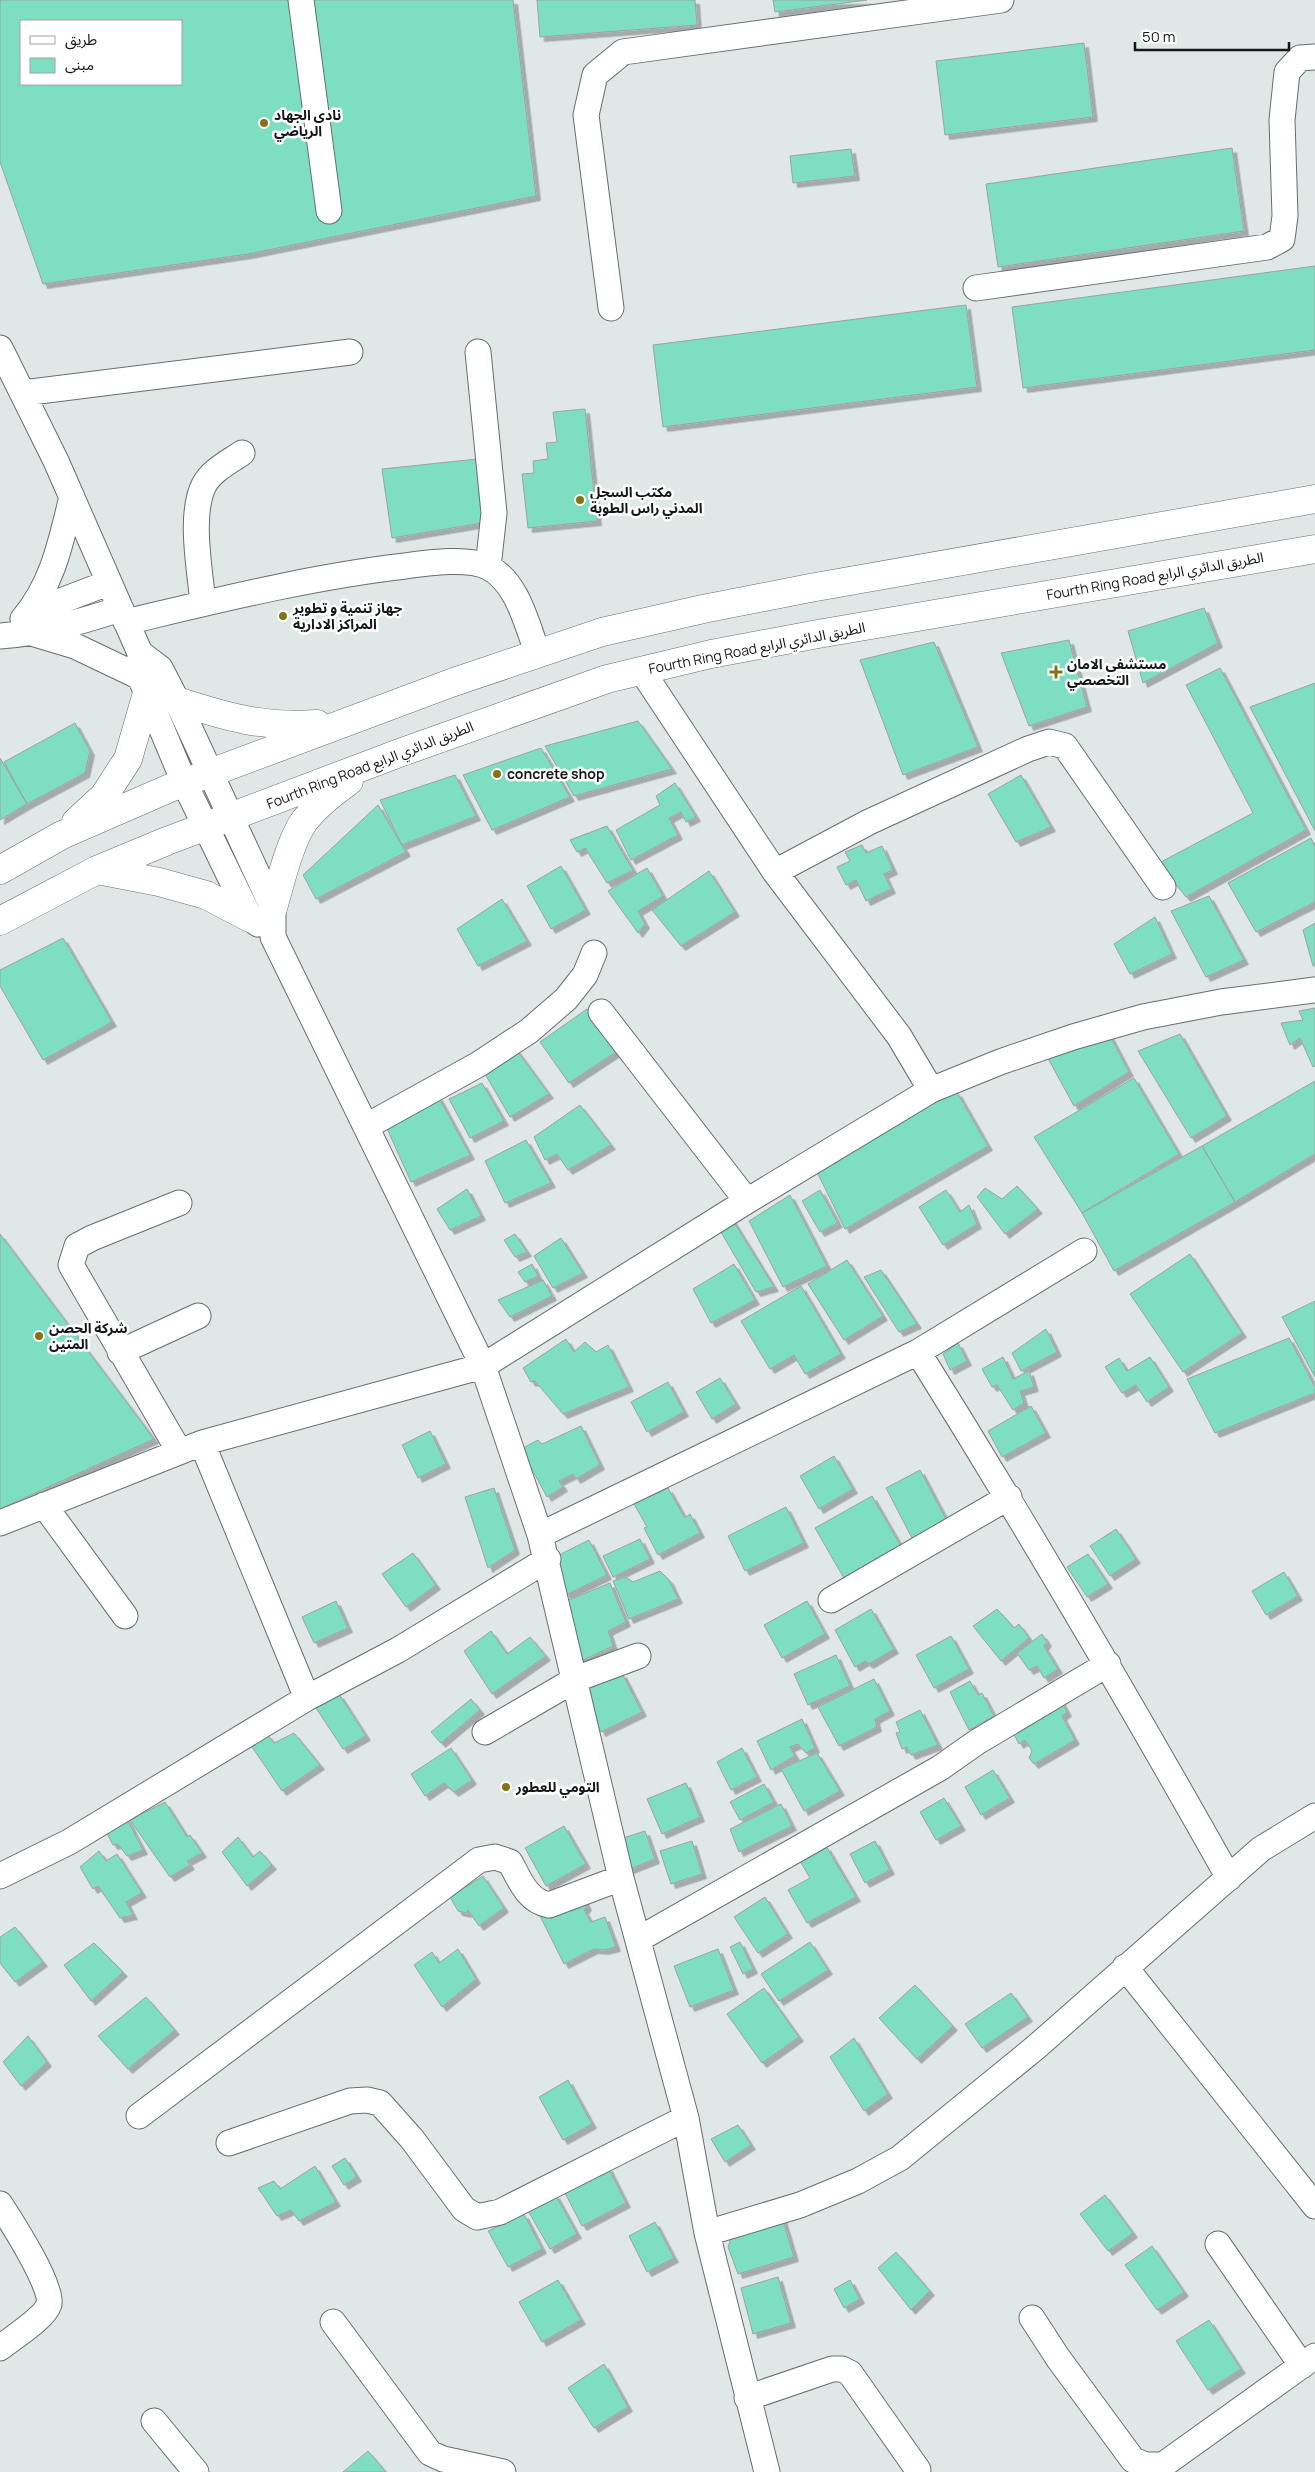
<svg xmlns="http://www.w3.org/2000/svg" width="1315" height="2472" font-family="Manrope,'Noto Sans Arabic',sans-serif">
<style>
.building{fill:#7ddec1;stroke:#9ca3a1;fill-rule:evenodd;filter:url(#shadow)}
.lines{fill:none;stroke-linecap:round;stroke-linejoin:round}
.minor-casing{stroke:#676e6d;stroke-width:27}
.major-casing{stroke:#676e6d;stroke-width:29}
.minor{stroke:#fff;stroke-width:25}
.major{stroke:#fff;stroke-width:28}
.poi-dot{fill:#847416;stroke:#fff;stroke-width:2}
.labels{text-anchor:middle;stroke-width:5;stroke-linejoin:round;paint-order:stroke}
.poi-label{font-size:14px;font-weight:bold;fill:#151717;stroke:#fff;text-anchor:start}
.street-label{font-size:14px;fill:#151717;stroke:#fff}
</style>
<defs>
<filter id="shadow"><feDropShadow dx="4.5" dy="4.5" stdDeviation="0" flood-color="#0004"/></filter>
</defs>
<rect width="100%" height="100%" fill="#e0e8e7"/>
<path class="building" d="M 0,0 L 513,0 L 536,196 L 248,254 L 43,284 L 0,162 ZM 21,21 L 181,21 L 181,84 L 21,84 Z
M 537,0 L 695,0 L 697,25 L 540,37 Z
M 773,0 L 867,0 L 775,12 Z
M 1084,43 L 1093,117 L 945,135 L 936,61 Z
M 1232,148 L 1244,231 L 998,267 L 986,184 Z
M 851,149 L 855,176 L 793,183 L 790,156 Z
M 1315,266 L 1315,350 L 1023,388 L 1012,307 Z
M 966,305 L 977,387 L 663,427 L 653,345 Z
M 585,409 L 597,521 L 528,528 L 522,474 L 534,473 L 533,461 L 548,459 L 546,443 L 557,442 L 553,412 Z
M 477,459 L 488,522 L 392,538 L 382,469 Z
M 1204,608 L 1218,643 L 1143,683 L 1128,631 Z
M 1069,640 L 1087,707 L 1029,726 L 1001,653 Z
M 934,642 L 978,747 L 903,775 L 860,660 Z
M 1220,668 L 1306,830 L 1186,897 L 1159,863 L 1253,813 L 1186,685 Z
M 1315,683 L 1315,831 L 1250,707 Z
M 638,721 L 672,769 L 574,796 L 545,746 Z
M 75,723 L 90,751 L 85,773 L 27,804 L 4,762 Z
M 541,748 L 570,797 L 492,830 L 463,775 Z
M 0,758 L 27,804 L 0,820 Z
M 455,775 L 476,816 L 402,845 L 380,800 Z
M 1021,775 L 1051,827 L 1016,842 L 988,794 Z
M 675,783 L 696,817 L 686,822 L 681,812 L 669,818 L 678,835 L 631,860 L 616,830 L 660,805 L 656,796 Z
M 378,805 L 406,852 L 316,899 L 303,875 Z
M 607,826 L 633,870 L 607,883 L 585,848 L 577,852 L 570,840 Z
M 1311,838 L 1315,847 L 1315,902 L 1256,932 L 1228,883 Z
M 862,845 L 866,853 L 882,846 L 893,870 L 884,874 L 891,889 L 866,901 L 856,880 L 846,885 L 837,867 L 850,861 L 845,852 Z
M 561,866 L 586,910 L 551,929 L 527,886 Z
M 647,868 L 663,896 L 638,911 L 645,924 L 638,933 L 608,891 Z
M 709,871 L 735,912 L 681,946 L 652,910 Z
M 1209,896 L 1244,960 L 1206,977 L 1171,911 Z
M 502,899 L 527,941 L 478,966 L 457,929 Z
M 1155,917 L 1172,954 L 1130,974 L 1114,944 Z
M 1315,923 L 1315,966 L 1313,966 L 1303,930 Z
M 63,938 L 112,1022 L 43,1060 L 0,986 L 0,970 Z
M 1315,1008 L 1315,1066 L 1313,1067 L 1300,1038 L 1290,1045 L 1281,1023 L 1303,1020 L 1299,1011 Z
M 587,1009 L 616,1052 L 569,1083 L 540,1042 Z
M 1109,1034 L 1129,1072 L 1074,1106 L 1044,1051 Z
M 1180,1034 L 1227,1116 L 1191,1138 L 1138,1051 Z
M 516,1049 L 549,1094 L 510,1117 L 485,1074 Z
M 1134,1078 L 1179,1154 L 1082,1213 L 1034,1137 Z
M 1315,1081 L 1315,1154 L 1235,1202 L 1202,1146 Z
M 482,1083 L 504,1121 L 470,1138 L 449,1099 Z
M 957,1092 L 988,1146 L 845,1229 L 816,1170 L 873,1133 Z
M 438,1096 L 470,1155 L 411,1182 L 385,1124 Z
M 580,1105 L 611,1145 L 568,1170 L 557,1154 L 545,1160 L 534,1137 Z
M 526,1140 L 551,1183 L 505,1203 L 485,1161 Z
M 1202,1146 L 1235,1202 L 1114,1271 L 1082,1213 Z
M 1017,1186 L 1038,1209 L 1005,1234 L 977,1197 L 985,1188 L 1002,1199 Z
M 467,1189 L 481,1216 L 450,1230 L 437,1209 Z
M 820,1190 L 838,1223 L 820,1232 L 802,1201 Z
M 946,1190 L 960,1212 L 969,1205 L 977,1224 L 943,1245 L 919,1207 Z
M 790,1195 L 827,1266 L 783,1287 L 749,1221 Z
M 732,1219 L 774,1287 L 756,1292 L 718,1227 Z
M 0,1234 L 154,1439 L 0,1509 Z
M 515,1234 L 527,1252 L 515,1257 L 504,1240 Z
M 561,1238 L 583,1273 L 553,1288 L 534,1256 Z
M 1190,1254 L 1242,1333 L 1183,1372 L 1130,1294 Z
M 847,1260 L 883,1316 L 844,1340 L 808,1284 Z
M 532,1264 L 538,1276 L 525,1282 L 518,1272 Z
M 734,1264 L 755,1300 L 711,1323 L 693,1289 Z
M 881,1270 L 917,1324 L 899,1332 L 864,1277 Z
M 543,1280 L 552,1296 L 510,1317 L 498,1300 Z
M 801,1286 L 841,1354 L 805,1374 L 794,1355 L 770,1369 L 741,1321 Z
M 1315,1301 L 1315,1377 L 1282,1317 Z
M 1046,1329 L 1057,1352 L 1021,1371 L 1012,1353 Z
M 1289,1338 L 1315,1387 L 1315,1393 L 1215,1433 L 1187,1379 Z
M 566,1339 L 574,1352 L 585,1342 L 596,1352 L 608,1345 L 629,1387 L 563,1414 L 535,1381 L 531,1382 L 523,1368 Z
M 958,1343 L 967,1361 L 950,1370 L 943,1354 Z
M 1003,1357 L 1013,1379 L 1029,1371 L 1034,1387 L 1020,1391 L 1024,1403 L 1013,1410 L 997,1385 L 992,1387 L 982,1369 Z
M 1150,1357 L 1169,1387 L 1147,1402 L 1136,1385 L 1122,1393 L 1105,1367 L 1119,1358 L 1127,1371 Z
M 720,1378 L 736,1404 L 712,1419 L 696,1392 Z
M 668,1382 L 684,1412 L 647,1432 L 631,1402 Z
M 1031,1406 L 1046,1433 L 1002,1457 L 988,1431 Z
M 581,1426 L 600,1465 L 576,1479 L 573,1474 L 559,1481 L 563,1487 L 547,1497 L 521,1449 L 538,1440 L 542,1444 Z
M 430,1431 L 446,1464 L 418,1478 L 402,1445 Z
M 834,1456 L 853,1489 L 819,1509 L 800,1476 Z
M 920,1470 L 948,1523 L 913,1540 L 886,1488 Z
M 494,1488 L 515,1550 L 488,1568 L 465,1497 Z
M 668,1488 L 685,1518 L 690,1514 L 700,1533 L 658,1555 L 644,1528 L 647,1527 L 634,1504 Z
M 872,1496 L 902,1548 L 845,1580 L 815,1528 Z
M 786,1507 L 804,1543 L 745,1571 L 728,1536 Z
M 1116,1529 L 1136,1559 L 1110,1576 L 1090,1546 Z
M 640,1539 L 650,1559 L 613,1577 L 603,1556 Z
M 589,1540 L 607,1575 L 566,1595 L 553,1558 Z
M 413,1553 L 436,1585 L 406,1607 L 382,1574 Z
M 1088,1554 L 1108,1584 L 1087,1597 L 1067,1567 Z
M 660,1571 L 669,1580 L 678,1599 L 629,1619 L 613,1581 L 626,1577 L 633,1582 Z
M 1284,1572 L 1298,1596 L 1266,1615 L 1252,1591 Z
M 610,1583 L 626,1622 L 608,1631 L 613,1646 L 579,1662 L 566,1601 Z
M 336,1601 L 348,1628 L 314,1643 L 302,1617 Z
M 807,1601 L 825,1634 L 782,1658 L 764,1625 Z
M 871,1609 L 894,1649 L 869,1664 L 865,1661 L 855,1667 L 835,1630 Z
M 997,1609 L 1014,1628 L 1019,1624 L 1029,1638 L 1001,1661 L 973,1626 Z
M 491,1631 L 507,1654 L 530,1637 L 546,1656 L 492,1694 L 464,1651 Z
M 1042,1634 L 1047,1642 L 1044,1646 L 1058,1669 L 1044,1678 L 1037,1666 L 1029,1670 L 1017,1653 Z
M 951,1636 L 969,1669 L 934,1688 L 916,1655 Z
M 836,1655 L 850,1686 L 808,1705 L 794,1674 Z
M 622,1673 L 642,1712 L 601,1732 L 583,1692 Z
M 874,1679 L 890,1711 L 875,1719 L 877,1727 L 839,1746 L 818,1707 Z
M 970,1681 L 978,1695 L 982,1693 L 994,1716 L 969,1730 L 950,1692 Z
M 339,1694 L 366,1736 L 343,1749 L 316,1708 Z
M 1059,1697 L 1067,1712 L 1062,1716 L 1075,1740 L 1034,1764 L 1029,1758 L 1032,1751 L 1025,1740 L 1019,1744 L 1010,1727 Z
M 471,1699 L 480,1710 L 441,1743 L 431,1732 Z
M 920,1710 L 938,1745 L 911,1755 L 907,1747 L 902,1749 L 896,1733 L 900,1732 L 896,1722 Z
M 802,1719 L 815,1748 L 806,1753 L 798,1744 L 790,1747 L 795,1756 L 771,1770 L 757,1741 Z
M 294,1733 L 320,1765 L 282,1791 L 250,1744 L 267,1734 L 274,1743 Z
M 451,1748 L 472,1780 L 454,1792 L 444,1783 L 425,1796 L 411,1774 Z
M 742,1748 L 757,1777 L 731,1790 L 717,1762 Z
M 817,1753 L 840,1791 L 804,1811 L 781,1769 Z
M 993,1770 L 1010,1798 L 981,1815 L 965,1787 Z
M 686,1783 L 700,1817 L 662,1834 L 647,1799 Z
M 764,1784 L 774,1802 L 740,1820 L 730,1802 Z
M 944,1798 L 961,1826 L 936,1840 L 920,1812 Z
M 165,1802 L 187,1837 L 190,1835 L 202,1853 L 187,1861 L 190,1865 L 170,1877 L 130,1820 Z
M 781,1804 L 792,1826 L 739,1852 L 730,1829 Z
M 126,1817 L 143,1850 L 127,1856 L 118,1844 L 113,1845 L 103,1826 Z
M 564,1826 L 586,1864 L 546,1886 L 525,1848 Z
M 645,1831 L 655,1859 L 627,1870 L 617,1840 Z
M 238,1837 L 253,1857 L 260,1851 L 272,1865 L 247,1886 L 222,1852 Z
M 692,1841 L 702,1874 L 671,1884 L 660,1851 Z
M 875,1841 L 890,1870 L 865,1883 L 850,1854 Z
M 826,1846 L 856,1897 L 807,1923 L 788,1890 L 810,1878 L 800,1861 Z
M 99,1851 L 106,1861 L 117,1854 L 142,1893 L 126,1902 L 133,1915 L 120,1918 L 98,1886 L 93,1889 L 80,1867 Z
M 483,1876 L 504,1908 L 479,1926 L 468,1910 L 467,1913 L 458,1911 L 450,1897 Z
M 581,1893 L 587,1906 L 584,1910 L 591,1922 L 605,1917 L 616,1947 L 604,1950 L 594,1949 L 564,1964 L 539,1914 Z
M 765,1897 L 788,1934 L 758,1953 L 734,1917 Z
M 15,1927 L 43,1962 L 15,1982 L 0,1963 L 0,1937 Z
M 740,1942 L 753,1969 L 743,1974 L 730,1947 Z
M 810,1942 L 828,1970 L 779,2001 L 761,1974 Z
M 94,1943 L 123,1972 L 91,2001 L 64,1965 Z
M 458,1949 L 476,1979 L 442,2007 L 414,1965 L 432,1952 L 439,1963 Z
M 718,1949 L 734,1990 L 690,2007 L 674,1966 Z
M 915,1985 L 953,2026 L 917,2059 L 879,2018 Z
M 764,1988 L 799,2037 L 762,2063 L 727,2014 Z
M 1011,1993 L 1028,2017 L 982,2048 L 965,2024 Z
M 146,1997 L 175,2030 L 128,2069 L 98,2036 Z
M 28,2036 L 47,2062 L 21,2086 L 3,2062 Z
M 854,2038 L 888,2094 L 864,2111 L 830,2057 Z
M 568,2080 L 592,2124 L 563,2140 L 539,2097 Z
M 738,2125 L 751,2145 L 725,2162 L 711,2139 Z
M 345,2158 L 357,2177 L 344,2185 L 332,2166 Z
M 315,2166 L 336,2202 L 299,2221 L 291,2210 L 277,2216 L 258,2188 L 274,2181 L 280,2189 Z
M 608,2167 L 626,2203 L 582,2226 L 563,2189 Z
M 555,2194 L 577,2234 L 550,2249 L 527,2209 Z
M 1105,2195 L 1133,2233 L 1108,2251 L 1080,2214 Z
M 524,2214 L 542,2249 L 508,2267 L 488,2231 Z
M 782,2217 L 794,2257 L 738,2274 L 728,2247 L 732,2235 Z
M 655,2222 L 674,2258 L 647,2272 L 629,2236 Z
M 1152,2246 L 1184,2292 L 1157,2310 L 1125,2265 Z
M 896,2252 L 930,2291 L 911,2310 L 878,2268 Z
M 778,2277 L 791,2323 L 753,2334 L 741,2288 Z
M 558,2280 L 581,2320 L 542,2342 L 519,2302 Z
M 850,2280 L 860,2299 L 844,2308 L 834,2289 Z
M 1209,2320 L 1241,2369 L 1208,2390 L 1176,2341 Z
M 604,2364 L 628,2407 L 594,2428 L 568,2388 Z
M 368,2451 L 386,2472 L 343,2472 Z"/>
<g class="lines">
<defs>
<path id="minor" d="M 301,0 L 329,211
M 976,288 L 1267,247 L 1282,239 L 1285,216 L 1282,120 L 1287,72 L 1300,58 L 1315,57
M 611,308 L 586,115 L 595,75 L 623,52 L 1001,0
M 0,348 L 56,461 L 140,653 L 140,677 L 184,782 L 250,918 L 258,924
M 478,352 L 494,513 L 488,567
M 23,393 L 350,352
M 203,603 C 200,571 189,514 204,485 C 211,471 229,462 242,453
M 28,617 L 58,602 L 108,583
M 23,619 C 53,584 61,541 72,497
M 126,622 C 219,600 310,577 405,566 C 427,563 468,557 488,567 C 518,582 527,626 538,654
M 35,634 L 75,646 L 140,677
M 0,636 C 42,633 80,622 120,609
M 140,653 L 160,668 L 177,701 L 273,908 L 273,937 L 483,1366 L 540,1535 L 621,1878 L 686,2118 L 707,2233 L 767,2472
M 642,671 L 775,872 L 899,1036 L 931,1090
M 775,872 L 869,822 L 1028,749 L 1049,742 L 1065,746 L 1163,887
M 601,1012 L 747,1201
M 367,1126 L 479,1064 L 529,1031 L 566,999 L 585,975 L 594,953
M 120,1352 L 198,1316
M 918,1352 L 1084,1251
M 202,1443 L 307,1698
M 179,1451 L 71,1265 L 77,1246 L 92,1238 L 179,1203
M 44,1505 L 125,1616
M 0,1523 L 202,1443 L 483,1366 L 747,1201 L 931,1090 L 1000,1062 L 1073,1037 L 1143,1017 L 1221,1002 L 1315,990
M 540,1535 L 918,1352 C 1026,1525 1129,1700 1229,1878
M 831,1600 L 1009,1497
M 485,1732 L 576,1679 L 638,1656
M 0,1876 L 69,1842 L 307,1698 L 398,1650 L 548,1559
M 639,1939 L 940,1768 L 977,1742 L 1108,1664
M 1125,1967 L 1315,2206
M 139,2116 L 479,1860 L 495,1857 L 510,1862 C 520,1880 527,1901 549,1905 L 621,1878
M 229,2143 L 350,2101 L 367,2100 L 380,2103 L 412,2139 L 464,2209 L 477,2217 L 500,2212 L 686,2118
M 0,2204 C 11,2221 53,2286 49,2304 C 45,2318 12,2338 0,2348
M 707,2233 L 800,2205 L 858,2181 L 900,2158 L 1035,2048 L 1261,1849 L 1315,1816
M 1218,2244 L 1302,2366
M 1032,2318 L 1058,2358 L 1133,2460 L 1146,2465 L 1163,2465 L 1315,2356
M 333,2322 L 430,2453 L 443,2459 L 503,2472
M 747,2398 L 832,2369 L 842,2369 L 850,2373 L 918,2470
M 154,2421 L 196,2472"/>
<path id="major" d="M 177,701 C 227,717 264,728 317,724
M 76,822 L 104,796 L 128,759 L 147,693
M 0,870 L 62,835 L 170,788 L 451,683 L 602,632 L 703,609 L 810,588 L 1315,499
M 97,870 L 159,882 L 206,895 L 250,918
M 273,908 C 280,884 290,840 305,820 C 318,804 333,793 349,781
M 0,921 L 97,870 L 167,841 L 402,752 L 607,679 L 711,654 L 818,634 L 1315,549"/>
</defs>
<use href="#minor" class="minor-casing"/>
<use href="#major" class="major-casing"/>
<use href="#minor" class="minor"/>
<use href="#major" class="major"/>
</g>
<g class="poi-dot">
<circle cx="264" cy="123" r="5"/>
<circle cx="580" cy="500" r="5"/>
<circle cx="283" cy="616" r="5"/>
<path d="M1053.5 664.5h5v5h5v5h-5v5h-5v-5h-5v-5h5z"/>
<circle cx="497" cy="774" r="5"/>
<circle cx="39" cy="1336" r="5"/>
<circle cx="506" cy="1787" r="5"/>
</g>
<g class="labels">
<g class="poi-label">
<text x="274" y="120">نادي الجهاد<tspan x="274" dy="16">الرياضي</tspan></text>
<text x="590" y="497">مكتب السجل<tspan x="590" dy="16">المدني راس الطوبة</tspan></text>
<text x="293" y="613">جهاز تنمية و تطوير<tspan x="293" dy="16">المراكز الادارية</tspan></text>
<text x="1067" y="669">مستشفى الامان<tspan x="1067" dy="16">التخصصي</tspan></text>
<text x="507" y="779">concrete shop</text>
<text x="49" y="1333">شركة الحصن<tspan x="49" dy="16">المتين</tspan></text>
<text x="516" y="1792">التومي للعطور</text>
</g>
<g class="street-label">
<text transform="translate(1155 576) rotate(-10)" y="5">Fourth Ring Road الطريق الدائري الرابع</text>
<text transform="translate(757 648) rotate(-11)" y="5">Fourth Ring Road الطريق الدائري الرابع</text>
<text transform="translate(370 765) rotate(-21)" y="5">Fourth Ring Road الطريق الدائري الرابع</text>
</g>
</g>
<rect x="20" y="20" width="162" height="65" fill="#ffffff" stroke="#a1a2a2"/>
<rect x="30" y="36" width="25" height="8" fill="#ffffff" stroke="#a1a2a2"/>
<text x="65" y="45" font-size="15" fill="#151717">طريق</text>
<rect x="30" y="58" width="25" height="15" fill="#7ddec1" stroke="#a1a2a2"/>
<text x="65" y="70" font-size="15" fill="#151717">مبنى</text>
<path d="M1135 42v8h154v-8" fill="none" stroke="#151717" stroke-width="2.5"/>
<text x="1142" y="42" font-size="15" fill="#151717" stroke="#ffffff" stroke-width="4" paint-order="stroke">50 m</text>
</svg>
